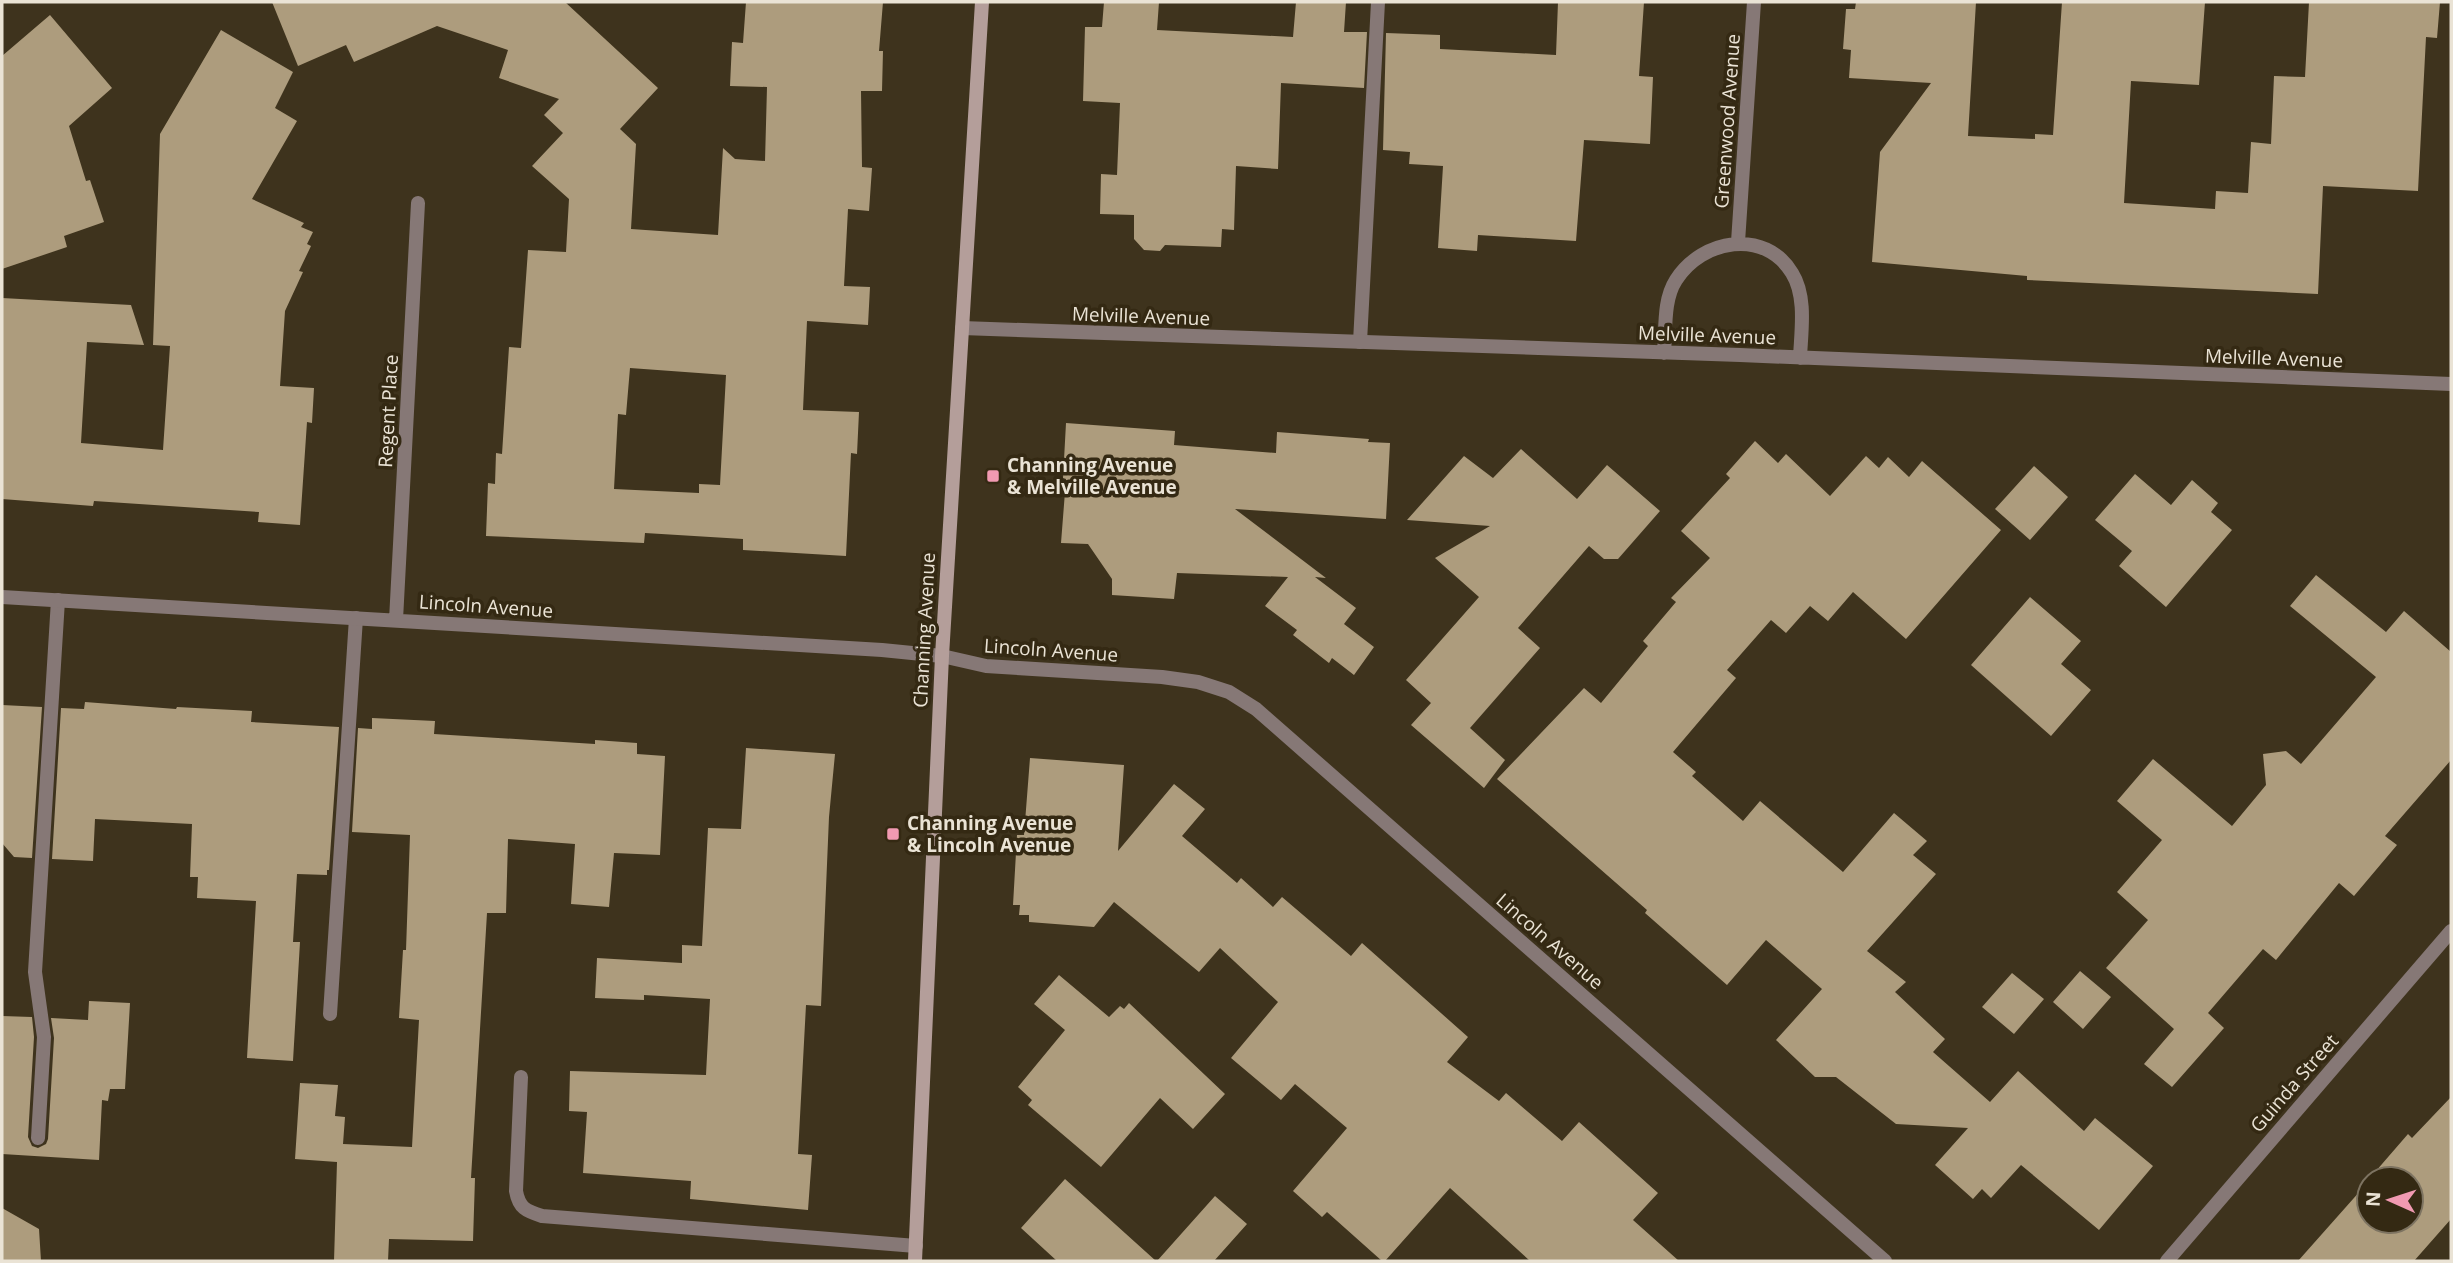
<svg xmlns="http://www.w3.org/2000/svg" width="2453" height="1263" font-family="'Open Sans',sans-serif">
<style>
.building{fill:#ad9c7d;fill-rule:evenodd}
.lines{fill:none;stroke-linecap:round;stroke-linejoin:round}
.lane{stroke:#867876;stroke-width:14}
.street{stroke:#867876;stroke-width:14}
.secondary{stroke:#b49e9a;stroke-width:14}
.poi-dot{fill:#f19ab2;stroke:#342913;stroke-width:2.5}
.labels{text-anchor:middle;stroke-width:7;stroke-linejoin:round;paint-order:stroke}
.street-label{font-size:19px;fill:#eae3d5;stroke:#342913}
.poi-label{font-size:19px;font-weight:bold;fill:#eae3d5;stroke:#342913;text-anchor:start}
</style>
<rect width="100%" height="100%" fill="#3e331d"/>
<path class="building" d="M 272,2 L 565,2 L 658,88 L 620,129 L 636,144 L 631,229 L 718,235 L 723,148 L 735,159 L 765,161 L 767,87 L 730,86 L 732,42 L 743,43 L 746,2 L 883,2 L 879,51 L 883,51 L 882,91 L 861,91 L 862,167 L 872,168 L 869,211 L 848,209 L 844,286 L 870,287 L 868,325 L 807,321 L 803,410 L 859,412 L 857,454 L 851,453 L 846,556 L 743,550 L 743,539 L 645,533 L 644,543 L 486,536 L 488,483 L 495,484 L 496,453 L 502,454 L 509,347 L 521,348 L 528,250 L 566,252 L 569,199 L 532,166 L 563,133 L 544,115 L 559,99 L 499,78 L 508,50 L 437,26 L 354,62 L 346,45 L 298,66 ZM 630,368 L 726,375 L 720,485 L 699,484 L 699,493 L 614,489 L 618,414 L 626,415 Z
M 1104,2 L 1159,2 L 1157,30 L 1293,37 L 1296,2 L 1346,2 L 1344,32 L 1367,32 L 1364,88 L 1281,83 L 1278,169 L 1236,166 L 1234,230 L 1222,229 L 1221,247 L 1165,245 L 1160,251 L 1144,250 L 1134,239 L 1134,215 L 1100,214 L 1101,174 L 1117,175 L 1120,103 L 1083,101 L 1085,27 L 1102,27 Z
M 1558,2 L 1644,2 L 1639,76 L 1653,77 L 1650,144 L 1584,140 L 1576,241 L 1478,235 L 1477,251 L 1438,248 L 1443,166 L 1409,164 L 1410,152 L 1383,150 L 1386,33 L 1440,35 L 1440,49 L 1556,55 Z
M 1856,2 L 1976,2 L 1968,136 L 2035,139 L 2035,134 L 2053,135 L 2062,2 L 2205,2 L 2199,85 L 2131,81 L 2124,203 L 2215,209 L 2216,191 L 2248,193 L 2251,142 L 2271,144 L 2274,76 L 2305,77 L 2309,2 L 2440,2 L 2437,38 L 2426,37 L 2418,191 L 2323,186 L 2318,294 L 2027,280 L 2027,276 L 1872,262 L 1880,152 L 1931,83 L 1849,78 L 1851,50 L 1843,49 L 1846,9 L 1855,9 Z
M 50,15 L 112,88 L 69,126 L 86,181 L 90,180 L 104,222 L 64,236 L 67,247 L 2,269 L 2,56 Z
M 221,30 L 293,72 L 275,108 L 297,121 L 252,199 L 304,223 L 301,227 L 313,232 L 307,244 L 311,246 L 299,271 L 303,272 L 285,311 L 280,386 L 314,388 L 312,423 L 307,422 L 300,525 L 258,522 L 259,512 L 94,501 L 93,506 L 2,499 L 2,298 L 131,305 L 144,345 L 87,342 L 81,443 L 163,450 L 170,346 L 153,345 L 160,134 Z
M 1066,423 L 1175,431 L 1174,445 L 1276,453 L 1277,432 L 1369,439 L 1368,442 L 1390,443 L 1386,519 L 1235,509 L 1326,578 L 1315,577 L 1356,608 L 1344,624 L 1374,647 L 1354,675 L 1332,658 L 1329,663 L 1293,635 L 1297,630 L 1265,606 L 1288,577 L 1177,573 L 1174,599 L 1112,595 L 1112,579 L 1088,544 L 1061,543 L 1066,479 L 1063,478 Z
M 1755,441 L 1778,463 L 1786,454 L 1830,496 L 1866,456 L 1879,468 L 1888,457 L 1909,477 L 1922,461 L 2001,530 L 1906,639 L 1853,592 L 1828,621 L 1810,606 L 1786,633 L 1771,620 L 1727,670 L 1736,678 L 1673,752 L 1696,772 L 1692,776 L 1743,821 L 1760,801 L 1843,872 L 1894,813 L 1927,841 L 1913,855 L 1936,874 L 1867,951 L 1906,982 L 1895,992 L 1945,1039 L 1933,1052 L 1990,1102 L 2018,1071 L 2084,1131 L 2095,1118 L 2153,1166 L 2099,1230 L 2021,1165 L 1991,1198 L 1982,1189 L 1973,1199 L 1935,1165 L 1968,1128 L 1896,1124 L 1836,1077 L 1815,1077 L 1776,1040 L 1822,989 L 1766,940 L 1727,985 L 1645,913 L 1647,910 L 1497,779 L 1584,688 L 1601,703 L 1648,646 L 1643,641 L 1676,602 L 1671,598 L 1710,558 L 1681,531 L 1730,478 L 1726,474 Z
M 1521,449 L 1577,499 L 1607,465 L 1660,511 L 1618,559 L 1604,559 L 1589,546 L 1518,628 L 1540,648 L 1470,728 L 1505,760 L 1484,788 L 1411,725 L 1431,703 L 1406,680 L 1479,597 L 1435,558 L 1490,526 L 1407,520 L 1464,456 L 1493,478 Z
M 2034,466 L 2068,497 L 2030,540 L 1995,509 Z
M 2135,474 L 2171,505 L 2192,480 L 2218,503 L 2211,512 L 2232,530 L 2166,607 L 2119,566 L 2132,551 L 2095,520 Z
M 2316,575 L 2386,632 L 2404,611 L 2451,652 L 2451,760 L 2385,836 L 2397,845 L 2354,896 L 2339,883 L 2276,960 L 2263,949 L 2208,1013 L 2224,1028 L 2172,1087 L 2144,1064 L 2174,1029 L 2106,968 L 2148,920 L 2117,892 L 2162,840 L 2117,801 L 2153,759 L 2232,826 L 2266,785 L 2263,754 L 2286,751 L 2301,764 L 2376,677 L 2290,606 Z
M 2030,597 L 2081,641 L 2061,664 L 2091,690 L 2051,736 L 1971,665 Z
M 85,702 L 176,709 L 177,707 L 252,711 L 251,722 L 339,727 L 329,870 L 327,870 L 327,875 L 297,874 L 293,942 L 300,942 L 293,1061 L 247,1058 L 256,901 L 197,898 L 198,877 L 190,877 L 192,824 L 95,819 L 93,861 L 52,859 L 61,708 L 84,709 Z
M 2,705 L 42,707 L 32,858 L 14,857 L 2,843 Z
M 372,718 L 435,721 L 434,734 L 595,744 L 595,740 L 637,743 L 637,754 L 665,756 L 660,855 L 614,853 L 609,907 L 571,904 L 575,844 L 508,839 L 506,913 L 487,913 L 471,1178 L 475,1178 L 473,1241 L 389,1239 L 388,1261 L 334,1261 L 337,1162 L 295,1159 L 300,1083 L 338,1085 L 335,1116 L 345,1117 L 343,1144 L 412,1147 L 419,1020 L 399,1018 L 403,950 L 406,950 L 410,835 L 352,832 L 358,728 L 372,729 Z
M 746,748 L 835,754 L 829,817 L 821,1006 L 806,1005 L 798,1154 L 812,1155 L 808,1210 L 690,1199 L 691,1181 L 583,1173 L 587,1112 L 569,1111 L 570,1071 L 706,1075 L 710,999 L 644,995 L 644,1000 L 595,998 L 597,958 L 682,963 L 682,945 L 702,946 L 708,828 L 741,829 Z
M 1030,758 L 1124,765 L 1118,851 L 1174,784 L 1205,809 L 1182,836 L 1237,883 L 1241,878 L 1273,907 L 1282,897 L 1351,956 L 1362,943 L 1468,1037 L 1447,1062 L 1499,1101 L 1506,1093 L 1562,1141 L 1579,1122 L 1658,1193 L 1633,1220 L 1679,1261 L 1530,1261 L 1450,1188 L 1385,1261 L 1382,1261 L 1327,1212 L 1322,1217 L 1293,1191 L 1347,1128 L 1295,1084 L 1281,1100 L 1231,1058 L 1278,1002 L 1220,948 L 1199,972 L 1114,902 L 1094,927 L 1029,922 L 1029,915 L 1019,915 L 1020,905 L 1013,905 L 1017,835 L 1024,835 Z
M 2080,971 L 2111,997 L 2083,1029 L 2053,1002 Z
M 2012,973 L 2044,999 L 2014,1034 L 1982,1007 Z
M 1059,975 L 1109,1017 L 1120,1006 L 1124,1009 L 1129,1003 L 1225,1094 L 1193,1129 L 1160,1098 L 1101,1167 L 1028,1105 L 1032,1100 L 1018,1087 L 1065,1030 L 1034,1004 Z
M 89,1001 L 130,1003 L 125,1089 L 110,1089 L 108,1101 L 102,1100 L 99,1160 L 2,1154 L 2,1016 L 32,1017 L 34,1037 L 28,1137 L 32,1146 L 38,1148 L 46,1144 L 48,1139 L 54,1038 L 51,1018 L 88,1020 Z
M 2451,1097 L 2451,1219 L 2414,1261 L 2298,1261 L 2369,1181 L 2369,1221 L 2411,1221 L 2411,1179 L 2369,1179 L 2408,1134 L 2412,1138 Z
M 1065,1179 L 1156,1261 L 1057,1261 L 1021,1228 Z
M 1215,1196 L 1247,1224 L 1214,1261 L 1157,1261 Z
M 2,1208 L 39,1229 L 41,1261 L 2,1261 Z"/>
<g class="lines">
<path class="lane" d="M 1360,342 L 1378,2
M 330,1014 L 356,618
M 521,1077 L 516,1191 C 519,1208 526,1211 542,1216 L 916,1246
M 38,1138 L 44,1037 L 35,972 L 58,600"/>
<path class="street" d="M 1738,242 L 1754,2
M 962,328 L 1740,355 L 2451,384
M 1664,353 C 1666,329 1663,300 1676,280 C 1702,239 1765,228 1792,273 C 1807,297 1801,332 1800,358
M 2,597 L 882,650 L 942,656 L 986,666 L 1162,677 L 1198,682 L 1229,692 L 1256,709 L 1885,1261
M 396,620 L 418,203
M 2167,1261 L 2451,931"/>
<path class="secondary" d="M 915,1261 L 942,656 L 982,2"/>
</g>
<g class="poi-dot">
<rect x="986" y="469" width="14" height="14" rx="3.5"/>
<rect x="886" y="827" width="14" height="14" rx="3.5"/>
</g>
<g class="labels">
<g class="street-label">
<text transform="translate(1727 121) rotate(-86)" y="7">Greenwood Avenue</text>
<text transform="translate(1141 316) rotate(2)" y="7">Melville Avenue</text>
<text transform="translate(1707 335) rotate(2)" y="7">Melville Avenue</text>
<text transform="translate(2274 358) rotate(2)" y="7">Melville Avenue</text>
<text transform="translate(388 411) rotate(-87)" y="7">Regent Place</text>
<text transform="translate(486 606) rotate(4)" y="7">Lincoln Avenue</text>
<text transform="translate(924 630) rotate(-87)" y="7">Channing Avenue</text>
<text transform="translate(1051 650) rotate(4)" y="7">Lincoln Avenue</text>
<text transform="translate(1550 941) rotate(41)" y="7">Lincoln Avenue</text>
<text transform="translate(2294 1083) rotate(-49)" y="7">Guinda Street</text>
</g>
<g class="poi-label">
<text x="1007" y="472">Channing Avenue<tspan x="1007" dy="22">&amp; Melville Avenue</tspan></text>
<text x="907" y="830">Channing Avenue<tspan x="907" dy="22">&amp; Lincoln Avenue</tspan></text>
</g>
</g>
<rect width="2453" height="1263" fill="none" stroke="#eae3d5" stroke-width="7"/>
<g transform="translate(2390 1200) rotate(273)"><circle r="33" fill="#342913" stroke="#7d7361" stroke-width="2"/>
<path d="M0-5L12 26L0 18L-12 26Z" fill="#f19ab2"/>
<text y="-10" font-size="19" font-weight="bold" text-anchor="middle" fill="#eae3d5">N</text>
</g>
</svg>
